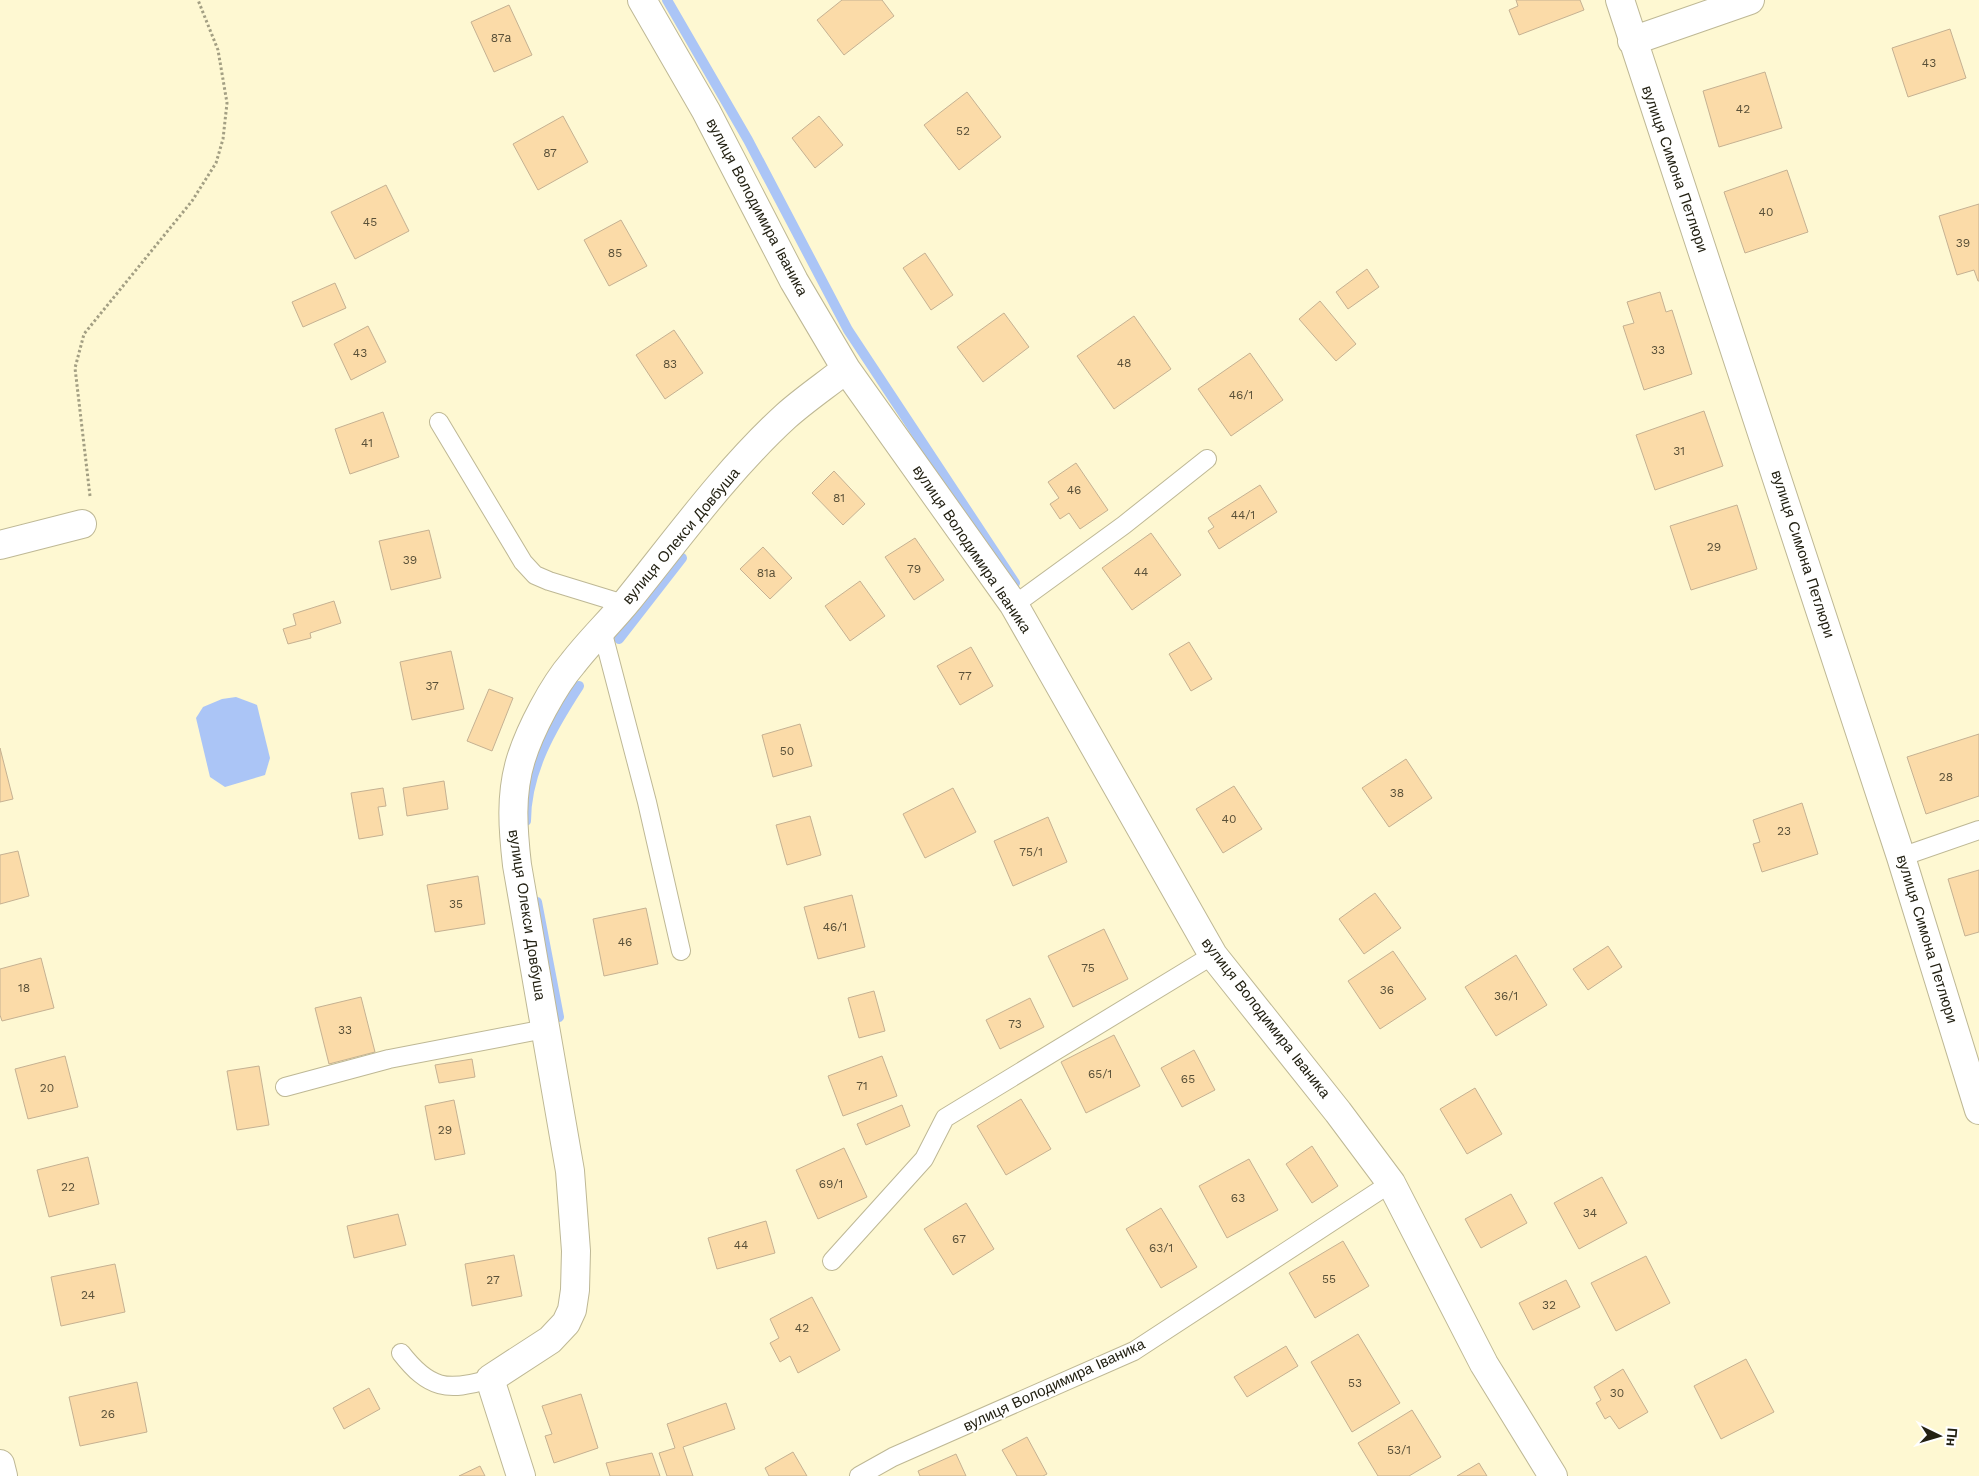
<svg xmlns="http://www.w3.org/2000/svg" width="1979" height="1476" font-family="'Work Sans',sans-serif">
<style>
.water{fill:#abc5f6}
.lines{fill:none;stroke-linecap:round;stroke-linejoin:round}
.stream{stroke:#abc5f6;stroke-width:10}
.building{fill:#fbdba8;stroke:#c5b192}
.service-casing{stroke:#beb895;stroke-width:20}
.minor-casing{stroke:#beb895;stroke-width:30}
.path{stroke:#a39f83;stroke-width:3;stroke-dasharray:2.5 2.5;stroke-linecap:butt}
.service{stroke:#fff;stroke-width:18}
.minor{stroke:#fff;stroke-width:28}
.labels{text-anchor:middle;stroke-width:4;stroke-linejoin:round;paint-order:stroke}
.number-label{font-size:12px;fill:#595038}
.street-label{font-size:15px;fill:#232113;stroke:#fff}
</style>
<rect width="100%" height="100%" fill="#fef8d2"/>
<path class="water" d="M 236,697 L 257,705 L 270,758 L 265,775 L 225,787 L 210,777 L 196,718 L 203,707 L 222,699 Z"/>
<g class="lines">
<path class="stream" d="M 667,0 L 748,140 L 848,330 L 1015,583
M 619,639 L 682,558
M 526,821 C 526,771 553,726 579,686
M 537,902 L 559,1017"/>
</g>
<path class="building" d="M 842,0 L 882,0 L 894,16 L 844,55 L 817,20 Z
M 1516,0 L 1580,0 L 1584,10 L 1519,35 L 1509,10 L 1518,6 Z
M 509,5 L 532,55 L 494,72 L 471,22 Z
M 1950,29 L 1966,78 L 1908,97 L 1892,48 Z
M 1765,72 L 1782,128 L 1719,147 L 1703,91 Z
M 967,92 L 1001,137 L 959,170 L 924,125 Z
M 563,116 L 588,162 L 538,190 L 513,144 Z
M 819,116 L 843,145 L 815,168 L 792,138 Z
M 1787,170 L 1808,232 L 1745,253 L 1724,192 Z
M 386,185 L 409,231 L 355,259 L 331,212 Z
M 1979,204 L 1979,281 L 1978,281 L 1974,270 L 1957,275 L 1939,216 Z
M 621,220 L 647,266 L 609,286 L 584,240 Z
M 925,253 L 953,295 L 931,310 L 903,268 Z
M 1367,269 L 1379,287 L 1348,309 L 1336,292 Z
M 335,283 L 346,308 L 303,327 L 292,302 Z
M 1660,292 L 1666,312 L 1672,310 L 1692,374 L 1644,390 L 1623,326 L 1634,323 L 1627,302 Z
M 1320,301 L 1356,344 L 1336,361 L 1299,319 Z
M 1004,313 L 1029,347 L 983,382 L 957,347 Z
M 1134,316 L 1171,369 L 1114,409 L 1077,356 Z
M 368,326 L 386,362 L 351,380 L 334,344 Z
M 674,330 L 703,373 L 665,399 L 636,355 Z
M 1250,353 L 1283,400 L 1231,436 L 1198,389 Z
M 1704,411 L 1723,466 L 1655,490 L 1636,435 Z
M 383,412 L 399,457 L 350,474 L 335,429 Z
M 1076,463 L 1108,510 L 1080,529 L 1069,513 L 1060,519 L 1050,504 L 1059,498 L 1048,482 Z
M 834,471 L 865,504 L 843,525 L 812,493 Z
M 1260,485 L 1277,512 L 1219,549 L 1208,531 L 1214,527 L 1208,518 Z
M 1737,505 L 1757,569 L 1691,590 L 1670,526 Z
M 429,530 L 441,578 L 391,590 L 379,541 Z
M 1151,533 L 1181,575 L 1132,610 L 1102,568 Z
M 915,538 L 944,580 L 914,600 L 885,557 Z
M 763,547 L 792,578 L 770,599 L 740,569 Z
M 860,581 L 885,616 L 850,641 L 825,606 Z
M 334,601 L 341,623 L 310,633 L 311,638 L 288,644 L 283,629 L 296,625 L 293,614 Z
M 1189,642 L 1212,679 L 1191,691 L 1169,654 Z
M 971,647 L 993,686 L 960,705 L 937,666 Z
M 451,651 L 464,709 L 412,720 L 400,662 Z
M 489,689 L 513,698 L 492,751 L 467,741 Z
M 800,724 L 812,766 L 773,777 L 762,735 Z
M 1979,734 L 1979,796 L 1926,814 L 1907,757 Z
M 0,748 L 13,799 L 0,802 Z
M 1406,759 L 1432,798 L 1389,827 L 1362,788 Z
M 444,781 L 448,809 L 407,816 L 403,788 Z
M 1234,786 L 1262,829 L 1223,853 L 1196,809 Z
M 383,788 L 386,806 L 378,807 L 383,835 L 359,839 L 351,793 Z
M 953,788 L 976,832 L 925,858 L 903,814 Z
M 1802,803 L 1818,854 L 1762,872 L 1753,844 L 1760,842 L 1753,820 Z
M 810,816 L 821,855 L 787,865 L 776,825 Z
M 1048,817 L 1067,862 L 1013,886 L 994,841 Z
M 18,851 L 29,896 L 0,904 L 0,855 Z
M 1979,870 L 1979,932 L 1965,936 L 1948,879 Z
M 478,876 L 485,924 L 435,932 L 427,885 Z
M 1375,893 L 1401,928 L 1364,954 L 1339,919 Z
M 852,895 L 865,947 L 818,959 L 804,907 Z
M 646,908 L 658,964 L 604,976 L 593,919 Z
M 1104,929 L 1128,979 L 1073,1007 L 1048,956 Z
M 1608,946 L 1622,967 L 1588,990 L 1573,969 Z
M 1393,951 L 1426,999 L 1380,1029 L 1348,981 Z
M 1516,955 L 1547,1005 L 1496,1036 L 1465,987 Z
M 41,958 L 54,1008 L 2,1021 L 0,1015 L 0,969 Z
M 874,991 L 885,1031 L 859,1038 L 848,998 Z
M 361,997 L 375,1052 L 329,1064 L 315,1008 Z
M 1030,998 L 1044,1027 L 1000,1049 L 986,1020 Z
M 1114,1035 L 1140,1086 L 1086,1113 L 1061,1062 Z
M 1194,1050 L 1215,1090 L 1182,1107 L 1161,1068 Z
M 65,1056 L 78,1107 L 28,1119 L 15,1069 Z
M 882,1056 L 897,1096 L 843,1116 L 828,1076 Z
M 472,1059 L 475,1077 L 439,1083 L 435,1065 Z
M 259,1066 L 269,1125 L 237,1130 L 227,1071 Z
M 1475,1088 L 1502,1134 L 1467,1154 L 1440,1109 Z
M 1021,1099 L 1051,1149 L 1006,1175 L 977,1126 Z
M 454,1100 L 465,1154 L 435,1160 L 425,1106 Z
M 902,1105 L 910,1126 L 866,1145 L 857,1124 Z
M 1312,1146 L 1338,1186 L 1312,1203 L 1286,1164 Z
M 844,1148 L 867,1197 L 818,1219 L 796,1170 Z
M 88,1157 L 99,1204 L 49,1217 L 37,1170 Z
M 1249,1159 L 1278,1210 L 1227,1238 L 1199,1186 Z
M 1602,1177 L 1627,1223 L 1579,1249 L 1554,1203 Z
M 1511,1194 L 1527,1223 L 1481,1248 L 1465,1219 Z
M 966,1203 L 994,1249 L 953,1275 L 924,1229 Z
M 1161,1208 L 1197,1267 L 1161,1288 L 1126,1229 Z
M 398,1214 L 406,1245 L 354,1258 L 347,1226 Z
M 766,1221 L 775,1253 L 717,1269 L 708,1238 Z
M 1343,1241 L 1369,1286 L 1315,1318 L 1289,1273 Z
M 514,1255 L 522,1296 L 472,1306 L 465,1264 Z
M 1646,1256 L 1670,1303 L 1616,1331 L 1591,1283 Z
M 115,1264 L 125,1312 L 61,1326 L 51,1277 Z
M 1566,1280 L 1580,1307 L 1533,1330 L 1519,1303 Z
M 812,1297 L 840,1350 L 798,1373 L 790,1356 L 780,1362 L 770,1343 L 779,1338 L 770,1319 Z
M 1358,1334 L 1400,1403 L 1352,1432 L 1311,1362 Z
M 1286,1346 L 1298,1366 L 1247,1397 L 1234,1377 Z
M 1746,1359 L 1774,1412 L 1721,1439 L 1694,1386 Z
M 1623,1369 L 1648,1412 L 1619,1429 L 1610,1416 L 1605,1419 L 1596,1403 L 1601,1400 L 1594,1387 Z
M 137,1382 L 147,1432 L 80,1446 L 69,1397 Z
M 369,1388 L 380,1409 L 344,1429 L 333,1408 Z
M 581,1394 L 598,1448 L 554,1463 L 545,1436 L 552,1434 L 542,1406 Z
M 726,1403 L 735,1429 L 683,1447 L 693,1476 L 667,1476 L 659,1453 L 675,1448 L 667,1424 Z
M 1412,1410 L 1441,1457 L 1409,1476 L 1378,1476 L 1358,1443 Z
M 1027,1437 L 1047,1474 L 1043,1476 L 1017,1476 L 1002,1450 Z
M 793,1452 L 807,1476 L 769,1476 L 765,1468 Z
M 652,1453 L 660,1476 L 610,1476 L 606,1463 Z
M 956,1454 L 966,1476 L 920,1476 L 918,1471 Z
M 1479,1463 L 1487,1476 L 1457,1476 Z
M 480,1466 L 485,1476 L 459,1476 Z"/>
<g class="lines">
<defs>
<path id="service" d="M 439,422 L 523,562 L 535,575 L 549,581 L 624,604
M 1014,605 L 1124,525 L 1207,459
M 602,630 L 647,802 L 681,951
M 1901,857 L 1979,830
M 285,1087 L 389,1059 L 545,1029
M 832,1261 L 924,1159 L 945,1118 L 1213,955
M 401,1353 C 429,1389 447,1392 490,1379
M 859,1476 L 893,1457 L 1134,1351 L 1391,1183"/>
<path id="minor" d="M 642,0 L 706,111 L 794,281 L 846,369 L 1014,605 L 1213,955 L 1338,1112 L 1391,1183 L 1484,1364 L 1553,1476
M 1620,0 L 1901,857 L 1979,1110
M 1632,41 L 1750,0
M 0,545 L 82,524
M 0,1464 L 3,1476
M 521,1476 L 490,1379 L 550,1340 L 566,1323 L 572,1310 L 575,1290 L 576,1251 L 570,1171 L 517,865 C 513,830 510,794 521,759 C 530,730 553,686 573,663 C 590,641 610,622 628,600 C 678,538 727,470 786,416 C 805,399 826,385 846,369"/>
</defs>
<use href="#service" class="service-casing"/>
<use href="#minor" class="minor-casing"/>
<path class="path" d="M 90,496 L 75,368 L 84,334 L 192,201 L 216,163 L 223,139 L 227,103 L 218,50 L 198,0"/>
<use href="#service" class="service"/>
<use href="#minor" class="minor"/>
</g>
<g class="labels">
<g class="number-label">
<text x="501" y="42">87а</text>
<text x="1929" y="67">43</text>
<text x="1743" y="113">42</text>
<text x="963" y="135">52</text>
<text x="550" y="157">87</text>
<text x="1766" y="216">40</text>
<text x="370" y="226">45</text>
<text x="1963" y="247">39</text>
<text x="615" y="257">85</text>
<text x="1658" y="354">33</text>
<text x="360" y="357">43</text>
<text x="1124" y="367">48</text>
<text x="670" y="368">83</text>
<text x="1241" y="399">46/1</text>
<text x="367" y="447">41</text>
<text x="1679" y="455">31</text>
<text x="1074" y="494">46</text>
<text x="839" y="502">81</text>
<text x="1243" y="519">44/1</text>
<text x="1714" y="551">29</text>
<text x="410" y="564">39</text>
<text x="914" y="573">79</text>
<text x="1141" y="576">44</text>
<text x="766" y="577">81а</text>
<text x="965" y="680">77</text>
<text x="432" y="690">37</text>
<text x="787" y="755">50</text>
<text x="1946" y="781">28</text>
<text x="1397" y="797">38</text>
<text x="1229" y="823">40</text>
<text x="1784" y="835">23</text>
<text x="1031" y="856">75/1</text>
<text x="456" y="908">35</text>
<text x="835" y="931">46/1</text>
<text x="625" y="946">46</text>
<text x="1088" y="972">75</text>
<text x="24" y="992">18</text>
<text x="1387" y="994">36</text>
<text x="1506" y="1000">36/1</text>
<text x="1015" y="1028">73</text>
<text x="345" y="1034">33</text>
<text x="1100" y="1078">65/1</text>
<text x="1188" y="1083">65</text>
<text x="862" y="1090">71</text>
<text x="47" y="1092">20</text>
<text x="445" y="1134">29</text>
<text x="831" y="1188">69/1</text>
<text x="68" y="1191">22</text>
<text x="1238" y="1202">63</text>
<text x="1590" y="1217">34</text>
<text x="959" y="1243">67</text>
<text x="741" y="1249">44</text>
<text x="1161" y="1252">63/1</text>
<text x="1329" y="1283">55</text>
<text x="493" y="1284">27</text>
<text x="88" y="1299">24</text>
<text x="1549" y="1309">32</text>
<text x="802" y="1332">42</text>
<text x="1355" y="1387">53</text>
<text x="1617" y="1397">30</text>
<text x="108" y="1418">26</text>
<text x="1399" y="1454">53/1</text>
</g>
<g class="street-label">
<text transform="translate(1675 169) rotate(71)" y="5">вулиця Симона Петлюри</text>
<text transform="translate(757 207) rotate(62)" y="5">вулиця Володимира Іваника</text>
<text transform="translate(681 536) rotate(-50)" y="5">вулиця Олекси Довбуша</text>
<text transform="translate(972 549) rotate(56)" y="5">вулиця Володимира Іваника</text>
<text transform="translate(1803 554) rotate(72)" y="5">вулиця Симона Петлюри</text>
<text transform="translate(527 915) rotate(81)" y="5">вулиця Олекси Довбуша</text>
<text transform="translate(1927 939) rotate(73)" y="5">вулиця Симона Петлюри</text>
<text transform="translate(1266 1018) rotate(52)" y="5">вулиця Володимира Іваника</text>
<text transform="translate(1054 1385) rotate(-25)" y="5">вулиця Володимира Іваника</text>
</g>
</g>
<g transform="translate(1939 1436) rotate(95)" stroke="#ffffff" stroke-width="4" paint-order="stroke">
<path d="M0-4L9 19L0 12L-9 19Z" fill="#232113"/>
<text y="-8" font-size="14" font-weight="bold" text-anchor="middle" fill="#232113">Пн</text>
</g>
</svg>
